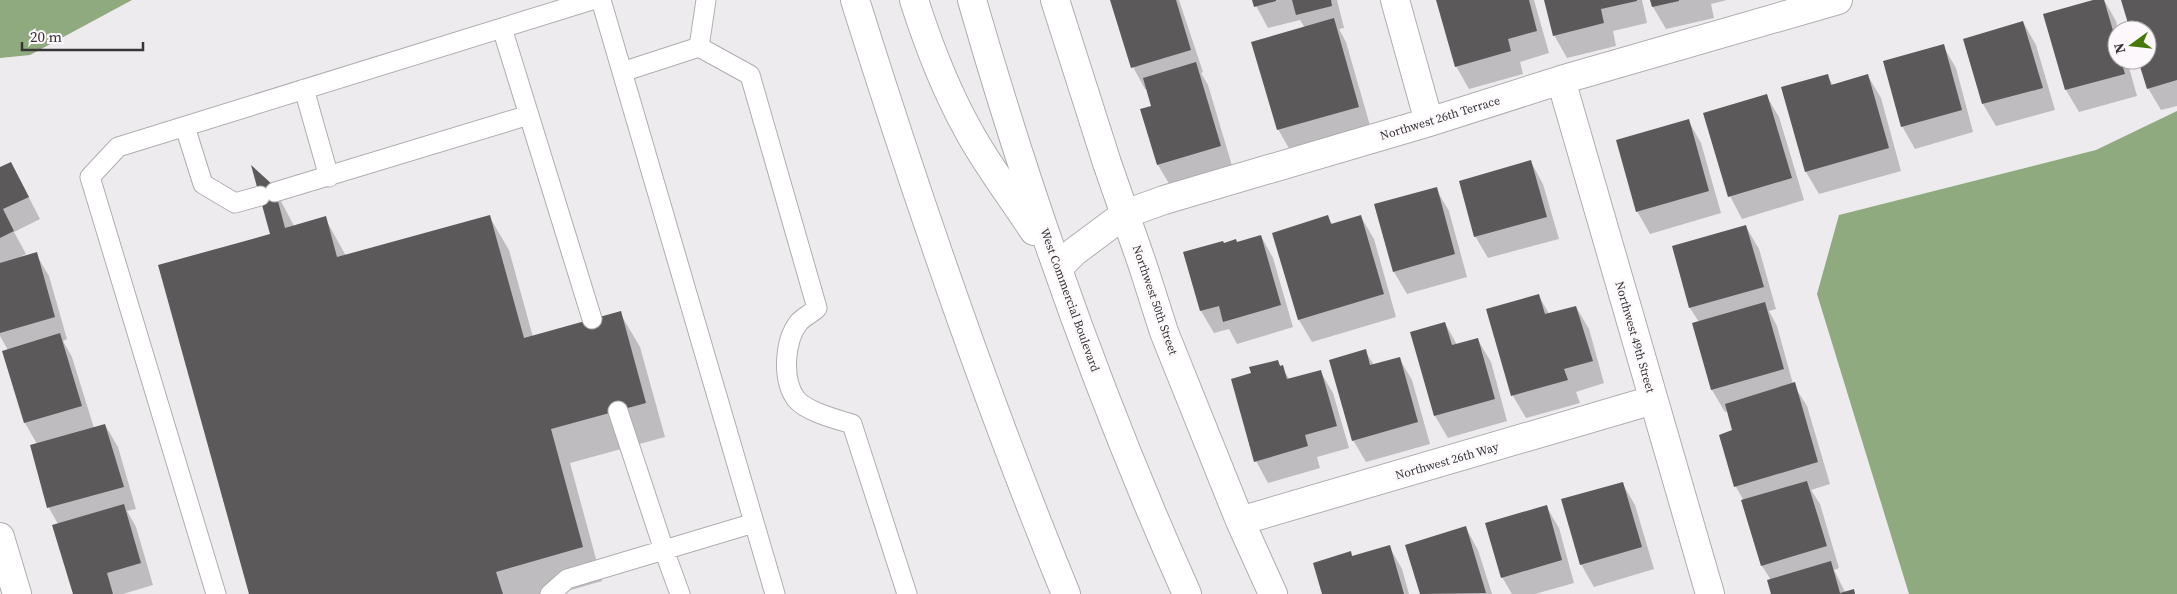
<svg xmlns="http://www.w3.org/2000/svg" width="2177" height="594" font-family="'Source Serif 4',serif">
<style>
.water{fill:#90aa7f}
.shadow{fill:#0003}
.building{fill:#5c595b}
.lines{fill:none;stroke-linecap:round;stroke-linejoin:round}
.service-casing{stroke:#b0adb0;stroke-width:21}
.minor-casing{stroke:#b0adb0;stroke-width:30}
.trunk-casing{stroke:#b0adb0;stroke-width:30}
.service{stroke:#fff;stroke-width:19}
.minor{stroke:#fff;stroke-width:28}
.trunk{stroke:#fff;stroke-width:28}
.labels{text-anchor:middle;stroke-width:5;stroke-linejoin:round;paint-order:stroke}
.street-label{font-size:12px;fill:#373637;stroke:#fcf8fb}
</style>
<rect width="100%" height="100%" fill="#eeebee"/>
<path class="water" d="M 0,0 L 132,0 L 30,55 L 0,58 Z
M 2177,111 L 2177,594 L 1909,594 L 1817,294 L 1839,215 L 2096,150 Z"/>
<path class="shadow" d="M 1112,0 L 1179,0 L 1203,72 L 1201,73 L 1208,85 L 1233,169 L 1171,187 L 1158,165 L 1153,107 L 1148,89 L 1145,89 L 1133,67 Z
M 1253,0 L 1337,0 L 1344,28 L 1339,29 L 1346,42 L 1371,129 L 1291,152 L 1278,129 L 1305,28 L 1300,20 L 1268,28 Z
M 1438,0 L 1534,0 L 1549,53 L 1520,62 L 1523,74 L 1469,89 L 1456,66 Z
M 1546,0 L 1642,0 L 1647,23 L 1613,31 L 1616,46 L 1567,58 L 1554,35 Z
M 1651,0 L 1727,0 L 1711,4 L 1714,18 L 1666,29 L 1653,7 Z
M 2098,0 L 2104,0 L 2116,21 L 2118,30 L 2117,60 L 2127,60 L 2137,96 L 2079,112 L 2066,90 L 2045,15 Z
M 2122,0 L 2177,0 L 2177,106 L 2161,110 L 2148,88 L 2140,60 L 2147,60 L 2147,30 L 2131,30 Z
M 2023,22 L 2036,45 L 2055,110 L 1996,126 L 1983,104 L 1964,39 Z
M 1943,46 L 1956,68 L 1973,132 L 1915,149 L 1902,126 Z
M 1827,75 L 1833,85 L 1868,76 L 1881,98 L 1901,171 L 1819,194 L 1806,172 Z
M 1766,95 L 1779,117 L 1804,200 L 1742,219 L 1730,196 Z
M 1688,120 L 1701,143 L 1721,213 L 1650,234 L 1637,211 Z
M 1531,162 L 1543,184 L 1559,239 L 1488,258 L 1475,236 Z
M 0,169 L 23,186 L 40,219 L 14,232 L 26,254 L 20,257 L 36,254 L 49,276 L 67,339 L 63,341 L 72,357 L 94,428 L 105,425 L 118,447 L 136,509 L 127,511 L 136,527 L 153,585 L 123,594 L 74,594 L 58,524 L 49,508 L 31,446 L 37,444 L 25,423 L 3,352 L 8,350 L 0,336 Z
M 273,186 L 294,226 L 325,218 L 346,256 L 489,216 L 509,250 L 533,337 L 620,313 L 640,347 L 665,437 L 570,463 L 602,581 L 557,594 L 250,594 Z
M 1436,189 L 1449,211 L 1467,277 L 1407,294 L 1394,272 L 1376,205 Z
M 1328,217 L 1333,225 L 1361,217 L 1374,239 L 1396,317 L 1312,342 L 1299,320 L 1273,234 Z
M 1746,227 L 1759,249 L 1776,309 L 1769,311 L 1777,326 L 1793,384 L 1807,406 L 1830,484 L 1811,490 L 1820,504 L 1839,568 L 1834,570 L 1845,592 L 1853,590 L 1855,594 L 1772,594 L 1771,580 L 1762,566 L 1744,501 L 1736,487 L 1734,431 L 1728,411 L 1725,412 L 1712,390 L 1693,324 L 1699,322 L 1690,308 Z
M 1261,236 L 1273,258 L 1293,327 L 1237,344 L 1229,329 L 1214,333 L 1201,311 L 1185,253 L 1237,243 Z
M 1538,295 L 1550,315 L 1576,307 L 1589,329 L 1604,383 L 1576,392 L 1580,403 L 1526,418 L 1513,396 L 1488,310 Z
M 1445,323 L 1457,345 L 1478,340 L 1491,362 L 1507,421 L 1448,438 L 1435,416 Z
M 1365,351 L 1374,365 L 1399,358 L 1412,380 L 1430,444 L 1366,462 L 1353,440 Z
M 1277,361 L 1290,380 L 1320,371 L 1333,393 L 1349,448 L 1317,457 L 1320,468 L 1268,483 L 1256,461 L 1252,374 Z
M 1622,483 L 1635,505 L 1654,569 L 1594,587 L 1581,564 Z
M 1546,506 L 1559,528 L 1574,583 L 1535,594 L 1512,594 L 1502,577 Z
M 1466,528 L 1478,550 L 1492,594 L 1421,594 L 1406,545 Z
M 1389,546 L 1402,569 L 1409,594 L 1323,594 L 1350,553 L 1353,557 Z"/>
<path class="building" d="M 1110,0 L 1176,0 L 1191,50 L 1131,68 Z
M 1252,0 L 1276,0 L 1276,1 L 1254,7 Z
M 1292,0 L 1331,0 L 1332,6 L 1296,15 Z
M 1436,0 L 1529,0 L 1537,31 L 1508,39 L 1511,51 L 1455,67 Z
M 1544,0 L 1637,0 L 1637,1 L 1601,9 L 1604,23 L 1553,36 Z
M 1650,0 L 1679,0 L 1679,1 L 1652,7 Z
M 2093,0 L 2104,0 L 2117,44 L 2117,60 L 2121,60 L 2125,74 L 2065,90 L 2043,14 Z
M 2121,0 L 2177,0 L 2177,80 L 2147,89 L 2138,60 L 2147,60 L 2147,30 L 2130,30 Z
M 1334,18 L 1359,107 L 1277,130 L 1251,42 Z
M 2023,21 L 2043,88 L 1982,104 L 1963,39 Z
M 1944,44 L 1962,110 L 1901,127 L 1883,61 Z
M 1196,62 L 1221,146 L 1157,165 L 1140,109 L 1151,106 L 1143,78 Z
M 1828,74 L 1831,85 L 1868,74 L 1889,148 L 1805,172 L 1781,87 Z
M 1767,94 L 1792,178 L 1728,197 L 1703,113 Z
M 1689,119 L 1709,191 L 1636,212 L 1616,140 Z
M 1531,160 L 1547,217 L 1474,237 L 1459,181 Z
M 11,162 L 29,197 L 3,209 L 14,231 L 0,238 L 0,167 Z
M 251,165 L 274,186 L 285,228 L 326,216 L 337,257 L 490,215 L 524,338 L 621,311 L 646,403 L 551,429 L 583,547 L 496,572 L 503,594 L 249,594 L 158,265 L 270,234 Z
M 1437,187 L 1455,254 L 1393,272 L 1374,204 Z
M 1328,215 L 1331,224 L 1361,215 L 1384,294 L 1298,320 L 1272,233 Z
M 1746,225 L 1764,287 L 1689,308 L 1672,246 Z
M 1261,235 L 1281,305 L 1223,322 L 1219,306 L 1200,311 L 1183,252 L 1223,241 L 1224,243 L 1236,239 L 1237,242 Z
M 37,252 L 55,317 L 0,333 L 0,263 Z
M 1539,294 L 1545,314 L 1576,306 L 1593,361 L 1564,369 L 1568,380 L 1511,396 L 1486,309 Z
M 1765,302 L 1784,369 L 1711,390 L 1692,323 Z
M 1445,322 L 1452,345 L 1478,338 L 1495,399 L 1434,416 L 1410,332 Z
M 60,333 L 82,406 L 24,423 L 2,351 Z
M 1366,349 L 1370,365 L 1400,357 L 1418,422 L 1352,441 L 1329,360 Z
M 1278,360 L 1280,366 L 1283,365 L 1287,379 L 1321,370 L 1337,426 L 1305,435 L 1308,446 L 1254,462 L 1231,379 L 1251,373 L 1249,367 Z
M 1795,382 L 1818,462 L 1734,487 L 1719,435 L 1732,430 L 1725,404 Z
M 105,424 L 124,487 L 47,508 L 30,445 Z
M 1807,481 L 1827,546 L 1761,566 L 1741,500 Z
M 1623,482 L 1642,547 L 1580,565 L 1561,499 Z
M 124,504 L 141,563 L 107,573 L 113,594 L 73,594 L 52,525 Z
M 1547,505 L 1562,560 L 1501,578 L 1485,523 Z
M 1466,526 L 1486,593 L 1420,594 L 1405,545 Z
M 1390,545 L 1404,594 L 1322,594 L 1313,563 L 1351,551 L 1352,556 Z
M 1831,561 L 1840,593 L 1854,589 L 1855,594 L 1771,594 L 1767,580 Z"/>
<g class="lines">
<defs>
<path id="service" d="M 601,0 L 775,594
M 706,0 L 699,47 L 750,75 L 817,308 C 812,313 804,317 799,322 C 784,341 782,380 796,399 C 807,412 836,419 852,424 L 907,594
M 502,28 L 592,319
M 622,72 L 699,47
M 304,89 L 329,177
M 185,127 L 203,184 L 235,203 L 260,196
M 275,192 L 529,115
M 216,594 L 90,177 L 118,147 L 592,0
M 550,594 L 567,579 L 664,550 L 618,411
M 680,594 L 664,550 L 754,523"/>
<path id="minor" d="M 1055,0 L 1107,163 L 1143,266 L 1164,332 L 1240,521 L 1273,594
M 1395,0 L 1429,122
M 1561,80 L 1710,594
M 1058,268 L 1074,252 L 1125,214 L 1164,200 L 1429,122 L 1561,80 L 1838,0
M 1240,521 L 1653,400
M 0,537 L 17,594"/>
<path id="trunk" d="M 855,0 C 918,201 986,399 1066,594
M 914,0 C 928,44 945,88 967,128 C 986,164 1012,197 1034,231
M 972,0 C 1030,202 1101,402 1187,594"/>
</defs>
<use href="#service" class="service-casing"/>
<use href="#minor" class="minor-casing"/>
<use href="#trunk" class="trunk-casing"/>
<use href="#service" class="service"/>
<use href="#minor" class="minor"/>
<use href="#trunk" class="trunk"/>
</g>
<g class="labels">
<g class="street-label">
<text transform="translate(1440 118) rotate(-17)" y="4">Northwest 26th Terrace</text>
<text transform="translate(1070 300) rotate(70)" y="4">West Commercial Boulevard</text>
<text transform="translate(1155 300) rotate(71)" y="4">Northwest 50th Street</text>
<text transform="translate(1635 337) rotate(74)" y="4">Northwest 49th Street</text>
<text transform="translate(1447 461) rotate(-16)" y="4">Northwest 26th Way</text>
</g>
</g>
<g transform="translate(2132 45) rotate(255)"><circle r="24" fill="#fcf8fb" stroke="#adaaad"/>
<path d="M0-4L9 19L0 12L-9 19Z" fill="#467a08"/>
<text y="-8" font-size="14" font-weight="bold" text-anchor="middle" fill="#373637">N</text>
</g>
<path d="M22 42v8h121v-8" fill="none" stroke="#373637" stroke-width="2.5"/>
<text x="30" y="42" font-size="15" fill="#373637" stroke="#fcf8fb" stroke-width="4" paint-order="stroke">20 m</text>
</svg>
